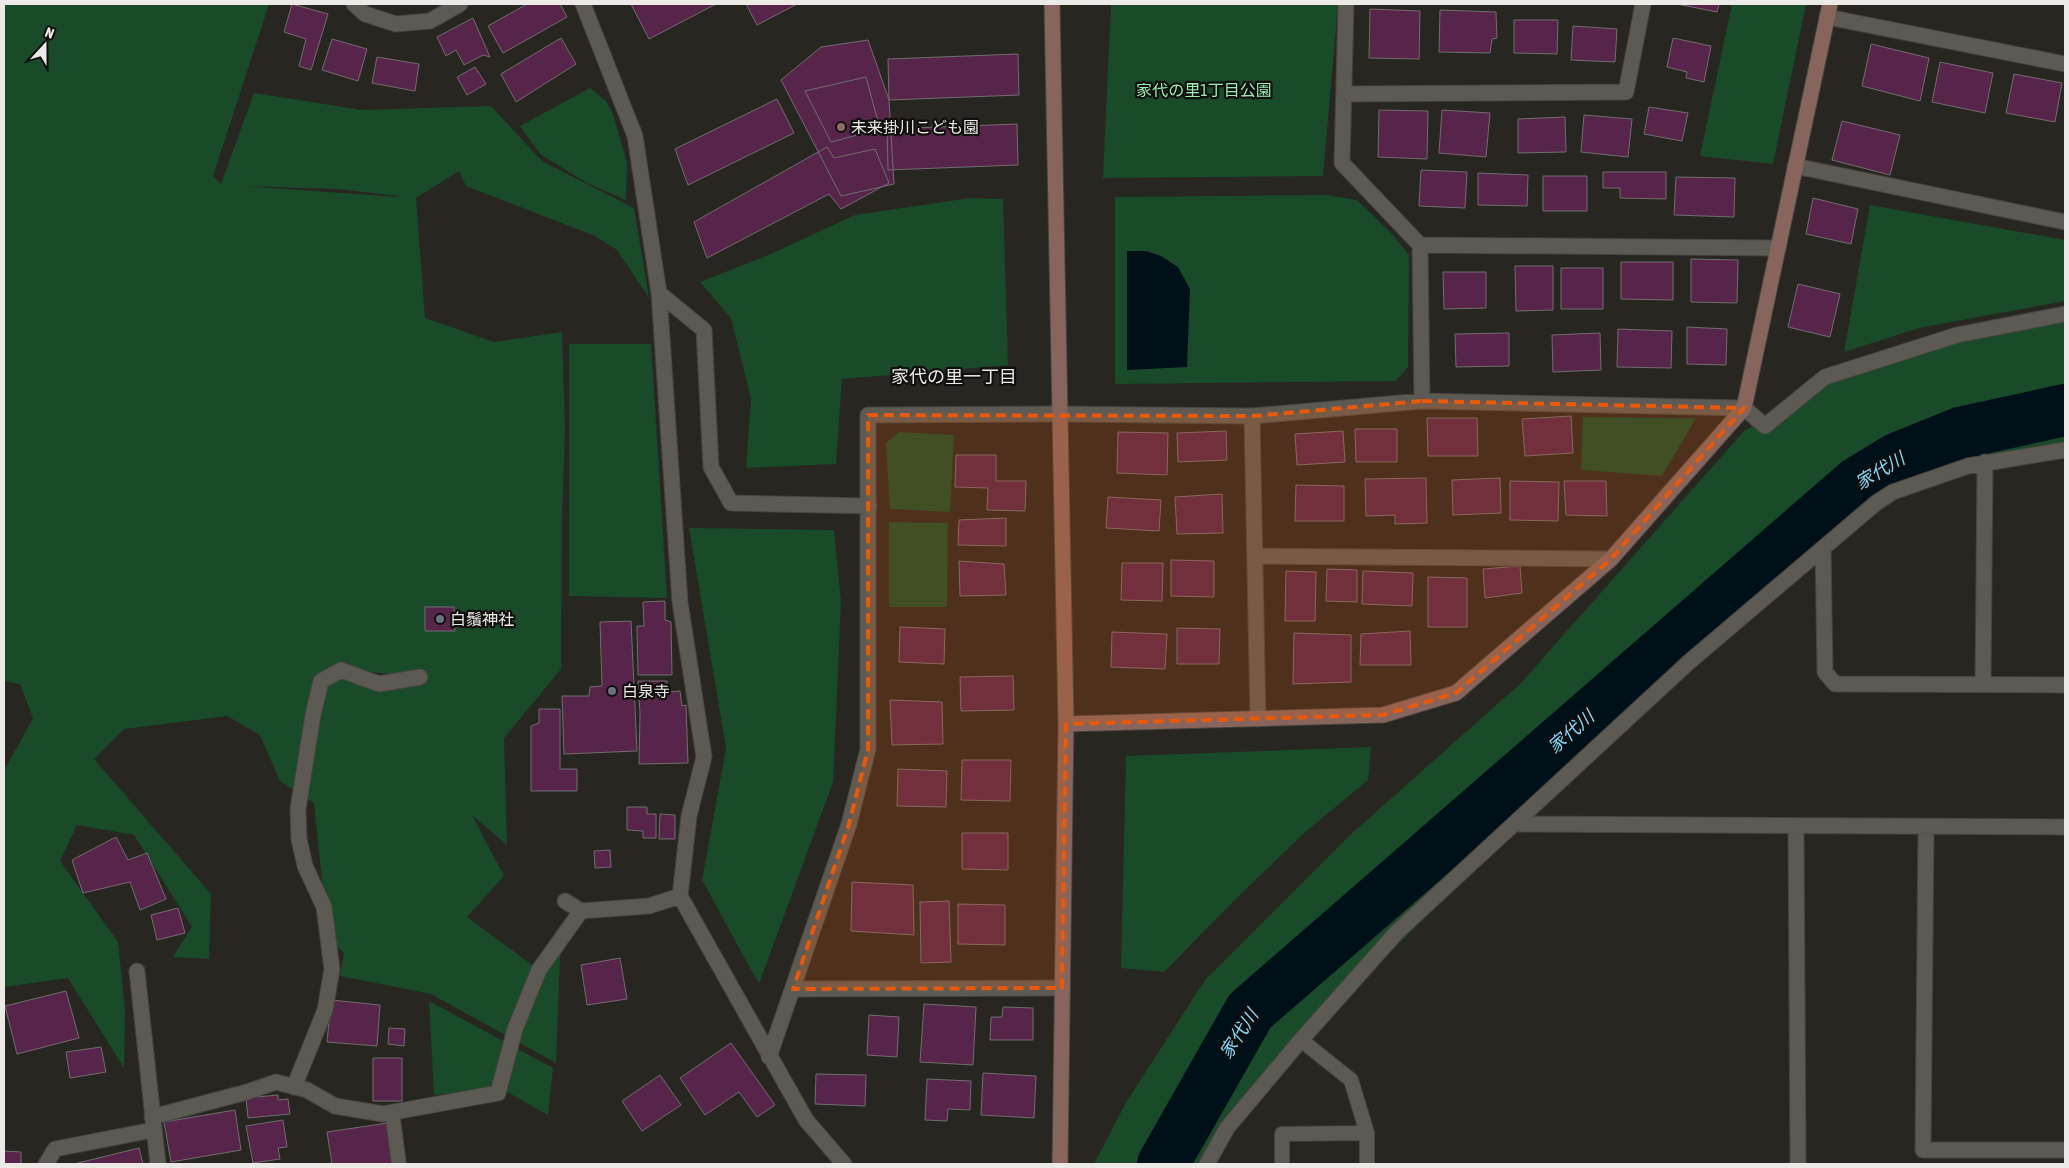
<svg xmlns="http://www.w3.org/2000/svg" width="2069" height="1168" font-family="'Asap Condensed','Noto Sans JP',sans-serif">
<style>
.green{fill:#194b2a;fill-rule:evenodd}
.water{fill:#001019}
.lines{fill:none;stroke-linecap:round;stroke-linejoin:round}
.river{stroke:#001019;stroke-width:52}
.building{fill:#562549;stroke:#736c70}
.lane-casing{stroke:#46443f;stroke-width:16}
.street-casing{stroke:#46443f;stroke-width:17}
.secondary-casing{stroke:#46443f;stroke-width:17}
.lane{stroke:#5d5a54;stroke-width:14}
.street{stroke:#5d5a54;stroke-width:15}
.secondary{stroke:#88655c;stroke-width:15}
.marked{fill:#e8590c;fill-opacity:0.2;stroke:#e8590c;stroke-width:4;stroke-dasharray:10 6;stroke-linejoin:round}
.education-dot{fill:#8d6e63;stroke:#100f0d;stroke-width:2}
.worship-dot{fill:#6b7280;stroke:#100f0d;stroke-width:2}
.labels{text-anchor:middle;stroke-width:4.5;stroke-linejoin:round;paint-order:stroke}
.park-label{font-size:16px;fill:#9aedb0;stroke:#100f0d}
.poi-label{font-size:16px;fill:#eceae7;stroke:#100f0d;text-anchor:start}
.neighbourhood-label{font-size:18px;fill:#eceae7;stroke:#100f0d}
.water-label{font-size:18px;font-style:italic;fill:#88d9fd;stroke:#100f0d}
</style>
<rect width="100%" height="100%" fill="#282621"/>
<path class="green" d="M 4,4 L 269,4 L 213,176 L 221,184 L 254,93 L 362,110 L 491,106 L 542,161 L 634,208 L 649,298 L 617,250 L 595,236 L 466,186 L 459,171 L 416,198 L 425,318 L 494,342 L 562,332 L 565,430 L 562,521 L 561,669 L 504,738 L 507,845 L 472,815 L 504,876 L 467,917 L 539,970 L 560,955 L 556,1063 L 431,994 L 340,976 L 344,953 L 328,938 L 314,803 L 280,781 L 260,735 L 227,716 L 124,729 L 94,759 L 211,894 L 209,959 L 173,957 L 192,927 L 134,835 L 77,825 L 60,861 L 118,942 L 125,1010 L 124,1068 L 68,978 L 4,987 L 4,771 L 33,718 L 20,684 L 4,681 ZM 245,186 L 337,189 L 399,196 L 399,197 ZM 342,670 L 418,676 L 419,677 L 376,692 Z
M 1111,4 L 1338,4 L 1323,176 L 1103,178 Z
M 1732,4 L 1806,4 L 1773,164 L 1700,156 Z
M 590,88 L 606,101 L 613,114 L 627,163 L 626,200 L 587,183 L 540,154 L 520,126 Z
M 1327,195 L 1357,200 L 1394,236 L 1409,255 L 1408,367 L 1396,381 L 1115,384 L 1115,197 Z
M 970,198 L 1003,199 L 1008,365 L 842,379 L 836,464 L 746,468 L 751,399 L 731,318 L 700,282 L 771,254 L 855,215 Z
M 1870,205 L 2065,240 L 2065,301 L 1919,328 L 1844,352 Z
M 2065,315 L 2065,446 L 1968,466 L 1876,503 L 1680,667 L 1242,1098 L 1202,1164 L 1094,1164 L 1127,1101 L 1205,980 L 1349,836 L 1521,683 L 1744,431 L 1848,370 Z
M 569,344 L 651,344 L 667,598 L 569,596 Z
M 1583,417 L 1696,418 L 1662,476 L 1581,470 Z
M 899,432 L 954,435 L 950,512 L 890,509 L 886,443 Z
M 889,522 L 948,523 L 947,607 L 889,607 Z
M 689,528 L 834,530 L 841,602 L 833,782 L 759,984 L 702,880 L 726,748 Z
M 1371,747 L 1368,780 L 1303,834 L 1239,896 L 1164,972 L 1121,968 L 1126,756 Z
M 429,1001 L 553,1068 L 548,1115 L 500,1088 L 434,1095 Z"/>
<path class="water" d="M 1127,251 L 1146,251 L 1161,256 L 1178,267 L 1190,289 L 1187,367 L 1127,370 Z"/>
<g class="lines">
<path class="river" d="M 1163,1164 L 1250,1011 L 1857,483 L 1898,458 L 1960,433 L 2065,410"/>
</g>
<path class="building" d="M 292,4 L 328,14 L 311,70 L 299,66 L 306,39 L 284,32 Z
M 527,4 L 560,4 L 567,17 L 503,53 L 488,26 Z
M 631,4 L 716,4 L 649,39 Z
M 746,4 L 797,4 L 757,25 Z
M 1677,4 L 1719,4 L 1717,12 Z
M 1370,9 L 1420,11 L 1419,59 L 1369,58 Z
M 1440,10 L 1496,12 L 1497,38 L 1492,39 L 1490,53 L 1439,52 Z
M 473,18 L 490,57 L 483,55 L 464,65 L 456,50 L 446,56 L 437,37 Z
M 1514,20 L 1558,20 L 1557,54 L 1514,53 Z
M 1573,26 L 1617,29 L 1615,62 L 1571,60 Z
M 561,38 L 576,64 L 516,102 L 501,74 Z
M 1673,38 L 1711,46 L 1704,82 L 1686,78 L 1687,72 L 1667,67 Z
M 332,39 L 367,49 L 358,81 L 322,70 Z
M 868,40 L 889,100 L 894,184 L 841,196 L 781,80 L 821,47 Z
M 1871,44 L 1929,58 L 1920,101 L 1862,86 Z
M 1018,54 L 1019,95 L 889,100 L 888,59 Z
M 377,57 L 419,64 L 415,91 L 372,83 Z
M 1940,62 L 1993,73 L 1985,113 L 1932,102 Z
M 475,67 L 486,84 L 467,95 L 457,77 Z
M 2014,74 L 2062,83 L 2055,122 L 2006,113 Z
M 866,77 L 880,129 L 831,142 L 805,91 Z
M 777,99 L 794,133 L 688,185 L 675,149 Z
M 1649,107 L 1688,113 L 1682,141 L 1644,134 Z
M 1379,110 L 1428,111 L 1427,159 L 1378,157 Z
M 1442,110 L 1490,113 L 1486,157 L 1439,153 Z
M 1584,115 L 1632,119 L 1628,157 L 1581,152 Z
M 1565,117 L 1566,152 L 1518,153 L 1518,119 Z
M 1842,121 L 1900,135 L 1890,175 L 1832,160 Z
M 1017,124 L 1018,165 L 888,170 L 887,129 Z
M 827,147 L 834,158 L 875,149 L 889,183 L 841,209 L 829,194 L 707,258 L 694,222 Z
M 1421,170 L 1467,172 L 1465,208 L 1419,206 Z
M 1603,172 L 1666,172 L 1666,199 L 1620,198 L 1620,188 L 1603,188 Z
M 1478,173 L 1528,175 L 1527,206 L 1478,205 Z
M 1543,176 L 1587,176 L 1587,211 L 1543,211 Z
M 1676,177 L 1735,178 L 1734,217 L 1674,215 Z
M 1813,198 L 1858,209 L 1851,244 L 1806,234 Z
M 1691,259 L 1738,260 L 1737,303 L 1691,302 Z
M 1621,262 L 1673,262 L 1673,300 L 1621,299 Z
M 1515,266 L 1553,266 L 1553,310 L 1516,311 Z
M 1561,268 L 1603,268 L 1603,309 L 1561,309 Z
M 1443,272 L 1486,272 L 1486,308 L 1444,309 Z
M 1798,284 L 1840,294 L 1830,337 L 1788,327 Z
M 1687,327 L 1727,329 L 1726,365 L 1687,364 Z
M 1618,329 L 1672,331 L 1671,368 L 1617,367 Z
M 1509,333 L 1509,366 L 1456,367 L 1455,334 Z
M 1600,333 L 1601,370 L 1553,372 L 1552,335 Z
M 1571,416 L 1573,453 L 1525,456 L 1522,419 Z
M 1427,418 L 1477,418 L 1478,456 L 1428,456 Z
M 1355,429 L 1397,429 L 1397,462 L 1356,462 Z
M 1226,431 L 1227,460 L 1178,462 L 1177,433 Z
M 1343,431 L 1345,462 L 1297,465 L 1295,434 Z
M 1118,432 L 1168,433 L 1167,475 L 1117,473 Z
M 956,455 L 996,455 L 996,481 L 1026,481 L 1025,511 L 987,510 L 988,488 L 955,487 Z
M 1426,478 L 1427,523 L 1395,524 L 1395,515 L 1366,516 L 1365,479 Z
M 1500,478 L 1501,513 L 1453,515 L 1452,480 Z
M 1510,481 L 1559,482 L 1558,521 L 1510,520 Z
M 1564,481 L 1606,481 L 1607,516 L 1566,515 Z
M 1296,485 L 1344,486 L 1344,521 L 1295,521 Z
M 1222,494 L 1223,533 L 1177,534 L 1175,497 Z
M 1108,497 L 1161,500 L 1159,531 L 1106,528 Z
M 1006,518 L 1006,546 L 958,545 L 959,520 Z
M 1171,560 L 1214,561 L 1214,597 L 1171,596 Z
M 959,561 L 1004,564 L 1006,595 L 960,596 Z
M 1122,563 L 1163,563 L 1162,601 L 1121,600 Z
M 1520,566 L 1522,593 L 1485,598 L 1483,569 Z
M 1327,569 L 1357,570 L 1357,602 L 1326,601 Z
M 1286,571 L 1316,572 L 1315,621 L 1285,621 Z
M 1363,571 L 1413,573 L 1412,606 L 1362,604 Z
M 1428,577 L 1467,578 L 1467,627 L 1428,627 Z
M 665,601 L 665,620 L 671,622 L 672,675 L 638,675 L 637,626 L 644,626 L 643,602 Z
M 425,607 L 454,607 L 455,631 L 425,631 Z
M 631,621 L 637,751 L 564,754 L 562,696 L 589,696 L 590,687 L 602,686 L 600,622 Z
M 900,627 L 945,629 L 944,664 L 899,662 Z
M 1177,628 L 1220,629 L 1219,664 L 1177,664 Z
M 1410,631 L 1411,665 L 1360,665 L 1361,634 Z
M 1112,632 L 1167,634 L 1165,669 L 1111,667 Z
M 1294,633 L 1351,635 L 1351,682 L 1293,684 Z
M 1013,676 L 1014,710 L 961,711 L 960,677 Z
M 638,681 L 667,681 L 667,692 L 680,691 L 682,706 L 686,705 L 688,763 L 639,764 L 640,714 Z
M 890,700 L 942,702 L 943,744 L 892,745 Z
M 539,709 L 560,709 L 560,769 L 577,769 L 577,791 L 531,791 L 531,726 L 539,723 Z
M 962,760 L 1011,760 L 1010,801 L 961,800 Z
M 898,769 L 947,771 L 946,807 L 897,806 Z
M 627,807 L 647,807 L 647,814 L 656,814 L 656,838 L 643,838 L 643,831 L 627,830 Z
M 660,814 L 675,815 L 675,839 L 659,839 Z
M 962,833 L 1008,833 L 1008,870 L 962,869 Z
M 116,837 L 128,860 L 147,853 L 166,899 L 140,910 L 130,882 L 83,893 L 72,860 Z
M 610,850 L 611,867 L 595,868 L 594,851 Z
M 852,882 L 913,885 L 914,935 L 851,931 Z
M 949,901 L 951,962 L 921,963 L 920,902 Z
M 958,904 L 1005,905 L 1005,945 L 958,944 Z
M 178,908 L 185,933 L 157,940 L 151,915 Z
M 620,958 L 627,999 L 587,1005 L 581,965 Z
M 66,991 L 79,1038 L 17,1054 L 5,1006 Z
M 331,1000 L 380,1005 L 377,1046 L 327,1042 Z
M 924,1004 L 976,1007 L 973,1065 L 920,1062 Z
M 1003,1007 L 1033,1008 L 1033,1040 L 990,1040 L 991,1017 L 1002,1017 Z
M 869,1015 L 899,1017 L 897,1057 L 867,1055 Z
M 389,1028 L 405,1029 L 404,1046 L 388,1044 Z
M 731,1043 L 775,1105 L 757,1117 L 739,1092 L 705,1115 L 680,1078 Z
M 101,1047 L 106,1072 L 70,1078 L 66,1052 Z
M 373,1058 L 402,1058 L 402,1101 L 373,1101 Z
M 983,1073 L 1036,1076 L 1034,1118 L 981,1115 Z
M 816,1074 L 866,1075 L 865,1106 L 815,1104 Z
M 660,1075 L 681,1105 L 642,1131 L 622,1101 Z
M 927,1079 L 971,1081 L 970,1110 L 948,1109 L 947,1121 L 925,1120 Z
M 278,1095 L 278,1100 L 288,1099 L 290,1114 L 248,1118 L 246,1098 Z
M 235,1110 L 241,1150 L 171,1162 L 164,1122 Z
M 283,1120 L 287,1147 L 278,1148 L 280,1159 L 253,1163 L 246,1126 Z
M 388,1123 L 395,1164 L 332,1164 L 327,1132 Z
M 139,1148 L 143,1164 L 74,1164 Z
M 4,1151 L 21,1152 L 21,1164 L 4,1164 Z"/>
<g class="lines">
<defs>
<path id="lane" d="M 1301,1040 L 1351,1080 L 1367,1133 L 1367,1164
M 392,1112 L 399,1164
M 1282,1164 L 1282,1134 L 1367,1133"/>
<path id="street" d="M 354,4 L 365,14 L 396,24 L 430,21 L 460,4
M 583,4 L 635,136 L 659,293 L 704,330 L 711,467 L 731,503 L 869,506
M 1346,4 L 1342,163 L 1420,245 L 1422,401
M 1827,17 L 2065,64
M 1344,94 L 1626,92 L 1643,4
M 1795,166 L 2065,222
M 1420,245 L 1778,248
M 659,293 L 680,602 L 704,757 L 689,816 L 680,896
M 1252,416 L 1258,719
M 1823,548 L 1825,672 L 1835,684 L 2065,685
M 1255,556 L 1611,559
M 1983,685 L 1985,462
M 1514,824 L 2065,827
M 1796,827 L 1798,1164
M 1926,827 L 1923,1150 L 2065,1150
M 565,901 L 581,911 L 649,906 L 680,896 L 806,1120 L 844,1164
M 137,971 L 158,1164
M 793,989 L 1062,988
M 769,1057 L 849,824 L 868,749 L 868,415 L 1060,414 L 1252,416 L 1422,401 L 1744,408 L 1765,426 L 1825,377 L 1957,335 L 2065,314
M 294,1087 L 325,1010 L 332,969 L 324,907 L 305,866 L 299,839 L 298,809 L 313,715 L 321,681 L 341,670 L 379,684 L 420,677
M 152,1117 L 247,1092 L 276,1082 L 307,1090 L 335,1106 L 383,1114 L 498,1093 L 515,1029 L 539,970 L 581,911
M 46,1164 L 55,1149 L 153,1130
M 1207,1164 L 1227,1128 L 1301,1040 L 1397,932 L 1689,662 L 1876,503 L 1893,492 L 1968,466 L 2065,450"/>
<path id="secondary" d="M 1052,4 L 1066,724 L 1060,1164
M 1066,724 L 1383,715 L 1456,693 L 1611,559 L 1744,408 L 1830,4"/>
</defs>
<use href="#lane" class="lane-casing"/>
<use href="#street" class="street-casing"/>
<use href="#secondary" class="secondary-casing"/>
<use href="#lane" class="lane"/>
<use href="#street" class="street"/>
<use href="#secondary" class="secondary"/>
</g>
<path class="marked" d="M 1422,401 L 1744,408 L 1611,559 L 1456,693 L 1383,715 L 1066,724 L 1062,988 L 793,989 L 849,824 L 868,749 L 868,415 L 1252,416 Z"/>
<circle class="education-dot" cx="841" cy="127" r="5"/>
<g class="worship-dot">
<circle cx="440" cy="619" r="5"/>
<circle cx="612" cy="691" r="5"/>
</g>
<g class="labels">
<g class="park-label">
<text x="1204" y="96">家代の里1丁目公園</text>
</g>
<g class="poi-label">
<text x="851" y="133">未来掛川こども園</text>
<text x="450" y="625">白鬚神社</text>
<text x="622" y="697">白泉寺</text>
</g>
<g class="neighbourhood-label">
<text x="954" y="383">家代の里一丁目</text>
</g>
<g class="water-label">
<text transform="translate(1880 471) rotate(-31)" y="6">家代川</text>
<text transform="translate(1571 732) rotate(-41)" y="6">家代川</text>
<text transform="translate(1239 1034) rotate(-57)" y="6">家代川</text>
</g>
</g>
<rect width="2069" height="1168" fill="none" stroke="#eceae7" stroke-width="10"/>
<g transform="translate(45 45) rotate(21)" stroke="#100f0d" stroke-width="4" paint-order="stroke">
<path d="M0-4L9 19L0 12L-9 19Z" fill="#eceae7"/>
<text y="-8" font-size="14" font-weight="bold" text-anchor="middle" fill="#eceae7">N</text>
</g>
</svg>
